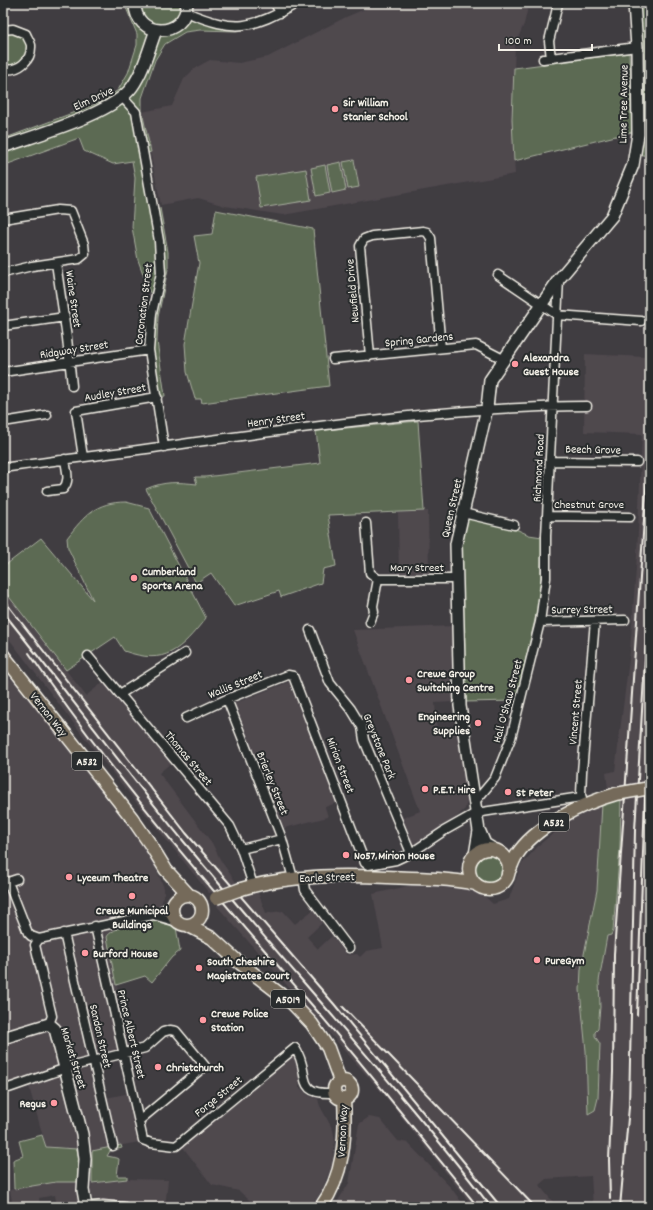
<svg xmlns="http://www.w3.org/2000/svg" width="653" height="1210" font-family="Dekko,sans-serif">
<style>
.built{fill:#4f484e}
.green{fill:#5c6b53;stroke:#a8ae9e}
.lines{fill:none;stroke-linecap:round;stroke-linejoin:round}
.street-casing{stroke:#f4f1e8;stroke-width:11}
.secondary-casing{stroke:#f4f1e8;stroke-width:14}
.primary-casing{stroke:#f4f1e8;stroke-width:15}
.street{stroke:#2a2d2e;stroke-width:8}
.secondary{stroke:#2a2d2e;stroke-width:11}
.primary{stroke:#746a5a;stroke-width:12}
.rail{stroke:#f4f1e8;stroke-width:2}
.primary-bridge-casing{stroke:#f4f1e8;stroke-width:15;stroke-linecap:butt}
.primary-bridge{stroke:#746a5a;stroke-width:12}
.poi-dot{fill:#ff9aa2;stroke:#2a2d2e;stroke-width:1.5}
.labels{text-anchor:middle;stroke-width:4;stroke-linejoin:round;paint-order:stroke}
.shield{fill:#2a2d2e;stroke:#b7b6b0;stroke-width:1}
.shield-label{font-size:11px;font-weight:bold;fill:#f4f1e8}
.street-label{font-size:12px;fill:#f4f1e8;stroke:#2a2d2e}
.poi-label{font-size:12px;font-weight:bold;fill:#f4f1e8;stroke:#2a2d2e;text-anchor:start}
</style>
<rect width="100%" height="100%" fill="#403d41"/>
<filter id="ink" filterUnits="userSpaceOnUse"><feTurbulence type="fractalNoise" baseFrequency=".025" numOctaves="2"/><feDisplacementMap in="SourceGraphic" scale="8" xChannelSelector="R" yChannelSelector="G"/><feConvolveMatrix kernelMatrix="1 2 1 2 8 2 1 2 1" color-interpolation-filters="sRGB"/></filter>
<g filter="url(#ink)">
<path class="built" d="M 379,3 L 529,3 L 524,24 L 515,45 L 512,119 L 515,174 L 283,215 L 225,206 L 198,198 L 161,205 L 142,112 L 172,106 L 184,79 L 195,68 L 210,60 L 239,63 L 268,57 L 346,17 Z
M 650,295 L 650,1207 L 593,1207 L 591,1176 L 546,1179 L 539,1185 L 557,1207 L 473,1207 L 385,1096 L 217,906 L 219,901 L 212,892 L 209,893 L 91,746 L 3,631 L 3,589 L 86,696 L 103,682 L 172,762 L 159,773 L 212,843 L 221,861 L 238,885 L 257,890 L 266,913 L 283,911 L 295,924 L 313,910 L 322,923 L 307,937 L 318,949 L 332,936 L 347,955 L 357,954 L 360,957 L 366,951 L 383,948 L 373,894 L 417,884 L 449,885 L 482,894 L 493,904 L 509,899 L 521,865 L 540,844 L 578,814 L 621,797 L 620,787 L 608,789 L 606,773 L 615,771 L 630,651 L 637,555 L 642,434 L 584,432 L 585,354 L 646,357 Z
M 428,511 L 429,574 L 399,575 L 398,512 Z
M 454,626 L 456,699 L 452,702 L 435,703 L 437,734 L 458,728 L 468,798 L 465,809 L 449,824 L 414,847 L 403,818 L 420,811 L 353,630 Z
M 5,677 L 15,681 L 79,760 L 152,858 L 164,888 L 164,896 L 155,921 L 114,929 L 107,937 L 130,1048 L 3,1084 L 3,678 Z
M 289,682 L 336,803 L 325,807 L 328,817 L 284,828 L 235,703 Z
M 295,1055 L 300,1073 L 299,1087 L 309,1096 L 318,1099 L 320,1106 L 333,1130 L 335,1141 L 332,1165 L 322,1190 L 311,1207 L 257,1207 L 239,1191 L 212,1185 L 182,1146 L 291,1056 Z
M 99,1066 L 106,1098 L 130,1093 L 140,1135 L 139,1142 L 92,1151 L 65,1149 L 65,1147 L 46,1147 L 29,1087 L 61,1075 Z
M 369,1117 L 380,1119 L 398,1141 L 408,1143 L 452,1189 L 465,1207 L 334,1207 L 349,1183 L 359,1124 Z
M 127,1179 L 168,1180 L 165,1207 L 93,1199 L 90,1194 L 92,1183 Z
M 56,1182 L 77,1182 L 81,1204 L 57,1207 L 55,1195 L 39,1198 L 40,1207 L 13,1207 L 10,1190 Z"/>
<path class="green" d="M 124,3 L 187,3 L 186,12 L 236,27 L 280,13 L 275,3 L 305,3 L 255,28 L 236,31 L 200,30 L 185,32 L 165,44 L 155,60 L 142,98 L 142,112 L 151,152 L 144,154 L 154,209 L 160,208 L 168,252 L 168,269 L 158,317 L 157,341 L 165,396 L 157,397 L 149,350 L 157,295 L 150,293 L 138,260 L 132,227 L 135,178 L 132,161 L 113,164 L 84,151 L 79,138 L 8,164 L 3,163 L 3,139 L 83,109 L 103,101 L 118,90 L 128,73 L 137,45 L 137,34 Z
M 628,3 L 650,3 L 650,156 L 635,154 L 637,48 L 631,42 Z
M 13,29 L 31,44 L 25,63 L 3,69 L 3,30 Z
M 629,53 L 632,132 L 514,161 L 512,119 L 514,68 Z
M 354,160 L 359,187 L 348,189 L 343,162 Z
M 341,162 L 346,190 L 332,193 L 327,165 Z
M 325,165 L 330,193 L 316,196 L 311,168 Z
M 306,169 L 311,200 L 261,208 L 256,177 Z
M 216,210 L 313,229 L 329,386 L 202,403 L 201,399 L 195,399 L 187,372 L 185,344 L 199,263 L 194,236 L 212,234 Z
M 418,421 L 424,511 L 328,515 L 336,566 L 323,569 L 321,583 L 281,597 L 279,591 L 234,606 L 211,573 L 196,583 L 146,489 C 164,481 178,482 197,484 L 195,477 L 205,477 L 320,463 L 316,431 Z
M 126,502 L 149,508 L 206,618 C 180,650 166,666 124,651 L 115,637 L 66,670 L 3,589 L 3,567 L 41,538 L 93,600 L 68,548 L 67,538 C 85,515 96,502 126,502 Z
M 467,516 L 509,526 L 529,535 L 542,537 L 540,598 L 516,701 L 464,702 L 460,544 Z
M 621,798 L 620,848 L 613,931 L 611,935 L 607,936 L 599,981 L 600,1007 L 598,1029 L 595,1032 L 595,1036 L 600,1044 L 598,1098 L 595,1110 L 588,1114 L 586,1051 L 580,990 L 581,969 L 597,890 L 602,804 Z
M474 869a14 14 0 1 1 28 0a14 14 0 1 1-28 0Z
M 155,921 L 176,927 L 180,951 L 172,957 L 152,982 L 145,976 L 116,985 L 107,937 C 111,927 144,921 155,921 Z
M 42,1135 L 46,1147 L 77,1149 L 79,1161 L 77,1182 L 56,1182 L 14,1189 L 13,1160 L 23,1156 L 19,1141 Z
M 121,1145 L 122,1148 L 110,1151 L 107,1156 L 117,1158 L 119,1159 L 117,1176 L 127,1176 L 127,1179 L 92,1183 L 92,1151 Z"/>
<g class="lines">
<defs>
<path id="street" d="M 275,3 L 280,13
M 186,12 C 237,33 250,29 298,3
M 3,30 L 13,29 L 26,34 C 27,37 30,41 31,45 C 32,61 18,72 3,69
M 551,58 L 549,41 L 558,4
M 543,59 L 637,47
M 123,98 L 136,112 L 159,241 L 161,273 L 152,313 L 149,350 L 164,447
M 3,219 L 58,210 L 71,211 L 84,244 L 85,254 L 79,259 L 32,266 L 3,273
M 56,263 L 67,338 L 72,386
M 498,275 L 557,315
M 557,315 L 641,321
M 3,326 L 65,317
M 370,356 L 360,246 L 364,239 L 372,236 L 423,231 L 427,232 L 431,238 L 441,348
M 333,359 L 476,345 L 503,359
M 3,372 L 149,350
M 3,422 L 47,415
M 83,457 L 76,411 L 157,397
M 550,461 L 637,462
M 3,468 C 65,459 127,452 189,443 C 321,425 453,407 587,406
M 47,491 L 63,489 C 71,480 66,470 65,459
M 463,513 L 514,525
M 547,516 L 630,517
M 366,523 L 370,573 L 378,579 L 373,606 L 374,612 L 370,622
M 378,579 L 456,579
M 540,622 L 625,620
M 310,630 L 330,683 L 351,709 L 362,727 L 364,740 L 411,853
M 88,656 L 230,826 L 241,849 L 253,885
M 120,694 L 185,653
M 227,699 L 282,839 L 293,878
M 186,718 L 227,699 L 288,675 L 293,676 L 365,863 L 368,865 L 396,860 L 411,853 L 444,831 L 476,813 L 581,797
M 583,801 L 581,795 L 582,772 L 595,621
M 474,803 L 495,778 L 511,738 L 540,622 L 546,578 L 546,536 L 559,279
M 241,849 L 282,839
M 303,877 L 305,890 L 349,948
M 3,880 L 8,882 L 17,879
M 8,882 L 28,933 L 31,936 L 39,939
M 153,915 L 181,923
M 95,926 L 143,1140 L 151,1143 L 176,1146 L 295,1048 C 312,1073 292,1095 334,1093
M 64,933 L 113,1146
M 39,939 L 153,915 L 174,904
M 39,939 L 35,945 L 52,1016 L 49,1024
M 3,1090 L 69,1067 L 145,1048 L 163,1032 L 170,1030 L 176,1031 L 205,1066 L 140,1120
M 83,1207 L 103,1205 L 124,1207"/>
<path id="secondary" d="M 135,3 C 134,38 186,40 187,3
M 3,147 C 36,135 113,114 132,87 C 144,70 149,49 156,30
M 480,832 L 485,844 L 495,850
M 475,855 L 479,831 L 460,706 L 456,544 L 487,408 L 490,380 L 559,279 L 612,216 L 633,165 L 638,134 L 637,47 L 634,3
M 3,1038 L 49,1024 L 55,1029 L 82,1134 L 85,1159 L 83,1190 L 86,1207"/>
<path id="primary" d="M 3,655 L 132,818 L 150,844 L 166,870 L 189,895
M469 869a20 20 0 1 1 40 0a20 20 0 1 1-40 0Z
M 508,873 C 511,868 513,861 516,856 C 535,826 583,803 616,794
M 241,889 C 289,875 338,875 387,877 C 417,878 446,878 476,884
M172 910a15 15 0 1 1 30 0a15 15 0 1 1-30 0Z
M 187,925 L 212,938 L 236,960 L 293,1004 L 312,1024 L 328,1048 L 340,1081
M334 1090a9 9 0 1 1 18 0a9 9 0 1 1-18 0Z
M 321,1207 C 344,1175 346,1137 344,1099"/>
</defs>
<use href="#street" class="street-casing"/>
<use href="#secondary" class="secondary-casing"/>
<use href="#primary" class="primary-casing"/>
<use href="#street" class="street"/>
<use href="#secondary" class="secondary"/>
<use href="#primary" class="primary"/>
<path class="rail" d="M 3,599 L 186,833 L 334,1004 L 501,1207
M 3,612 C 64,688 122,767 185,843 C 286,965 394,1082 491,1207
M 29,653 C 112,775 208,885 305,997 C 364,1065 420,1137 478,1207
M 343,1007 L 535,1207
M 637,1015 L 650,663
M 610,1198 L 609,1160 L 613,1072 L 614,954 L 650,433
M 620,1207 L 629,1107 L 635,830 L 650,575"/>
<defs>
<path id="primary-bridge" d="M 616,794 L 650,788
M 216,898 L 241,889"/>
</defs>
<use href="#primary-bridge" class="primary-bridge-casing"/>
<use href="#primary-bridge" class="primary-bridge"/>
</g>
</g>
<g class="poi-dot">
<circle cx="335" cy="109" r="4"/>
<circle cx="515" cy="364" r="4"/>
<circle cx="134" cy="578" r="4"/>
<circle cx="409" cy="680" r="4"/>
<circle cx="478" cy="723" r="4"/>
<circle cx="425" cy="789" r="4"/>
<circle cx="508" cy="792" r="4"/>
<circle cx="346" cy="855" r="4"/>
<circle cx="69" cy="877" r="4"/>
<circle cx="132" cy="896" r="4"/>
<circle cx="85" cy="953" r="4"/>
<circle cx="537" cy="960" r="4"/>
<circle cx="199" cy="968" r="4"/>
<circle cx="203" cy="1020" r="4"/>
<circle cx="158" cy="1067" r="4"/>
<circle cx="54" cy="1103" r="4"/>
</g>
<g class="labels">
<g class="shield">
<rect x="72" y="752" width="30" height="18" rx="3"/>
<rect x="539" y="813" width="30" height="18" rx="3"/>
<rect x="271" y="990" width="34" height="18" rx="3"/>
</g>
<g class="shield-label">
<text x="87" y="765">A532</text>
<text x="554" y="826">A532</text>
<text x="288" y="1003">A5019</text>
</g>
<g class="street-label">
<text transform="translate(93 98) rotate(-25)" y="4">Elm Drive</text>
<text transform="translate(623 104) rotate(-89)" y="4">Lime Tree Avenue</text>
<text transform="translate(352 291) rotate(-95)" y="4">Newfield Drive</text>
<text transform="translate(74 299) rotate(82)" y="4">Waine Street</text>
<text transform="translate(143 304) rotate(-83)" y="4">Coronation Street</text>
<text transform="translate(419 339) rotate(-6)" y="4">Spring Gardens</text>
<text transform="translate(74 349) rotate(-9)" y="4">Ridgway Street</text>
<text transform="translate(115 392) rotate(-10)" y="4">Audley Street</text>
<text transform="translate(276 419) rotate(-8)" y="4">Henry Street</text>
<text transform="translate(593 449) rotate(1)" y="4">Beech Grove</text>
<text transform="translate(538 468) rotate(-87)" y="4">Richmond Road</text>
<text x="589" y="508">Chestnut Grove</text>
<text transform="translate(451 508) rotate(-77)" y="4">Queen Street</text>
<text x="417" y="571">Mary Street</text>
<text transform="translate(582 609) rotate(-1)" y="4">Surrey Street</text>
<text transform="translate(235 684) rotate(-22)" y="4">Wallis Street</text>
<text transform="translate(507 701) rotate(-75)" y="4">Hall O'Shaw Street</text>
<text transform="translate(575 712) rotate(-85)" y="4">Vincent Street</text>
<text transform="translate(49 714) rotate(52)" y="4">Vernon Way</text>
<text transform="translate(380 746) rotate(68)" y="4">Greystone Park</text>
<text transform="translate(189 758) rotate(50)" y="4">Thomas Street</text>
<text transform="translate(341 765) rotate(69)" y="4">Mirion Street</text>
<text transform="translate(273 783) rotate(68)" y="4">Brierley Street</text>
<text transform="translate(327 877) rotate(-2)" y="4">Earle Street</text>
<text transform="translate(132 1034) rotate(77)" y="4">Prince Albert Street</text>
<text transform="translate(101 1036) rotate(77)" y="4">Sandon Street</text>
<text transform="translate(74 1058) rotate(73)" y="4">Market Street</text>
<text transform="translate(218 1096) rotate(-39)" y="4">Forge Street</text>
<text transform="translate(342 1131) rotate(-87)" y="4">Vernon Way</text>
</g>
<g class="poi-label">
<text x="343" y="106">Sir William<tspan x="343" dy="14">Stanier School</tspan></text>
<text x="523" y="361">Alexandra<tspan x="523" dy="14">Guest House</tspan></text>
<text x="142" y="575">Cumberland<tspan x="142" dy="14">Sports Arena</tspan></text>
<text x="417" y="677">Crewe Group<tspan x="417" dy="14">Switching Centre</tspan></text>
<text x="470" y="720" text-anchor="end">Engineering<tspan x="470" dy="14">Supplies</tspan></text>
<text x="433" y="793">P.E.T. Hire</text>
<text x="516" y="796">St Peter</text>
<text x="354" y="859">No57 Mirion House</text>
<text x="77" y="881">Lyceum Theatre</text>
<text x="132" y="914" text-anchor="middle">Crewe Municipal<tspan x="132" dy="14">Buildings</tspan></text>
<text x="93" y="957">Burford House</text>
<text x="545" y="964">PureGym</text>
<text x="207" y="965">South Cheshire<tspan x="207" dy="14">Magistrates Court</tspan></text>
<text x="211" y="1017">Crewe Police<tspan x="211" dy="14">Station</tspan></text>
<text x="166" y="1071">Christchurch</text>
<text x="46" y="1107" text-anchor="end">Regus</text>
</g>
</g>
<rect width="653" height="1210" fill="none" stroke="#2a2d2e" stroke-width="16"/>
<rect x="8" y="8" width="637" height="1194" fill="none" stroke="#f4f1e8" stroke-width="1.5" filter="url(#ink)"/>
<path d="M499 44v6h93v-6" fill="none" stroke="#f4f1e8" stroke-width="2"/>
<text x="505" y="44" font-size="12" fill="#f4f1e8" stroke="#2a2d2e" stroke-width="3" paint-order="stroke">100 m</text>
</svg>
